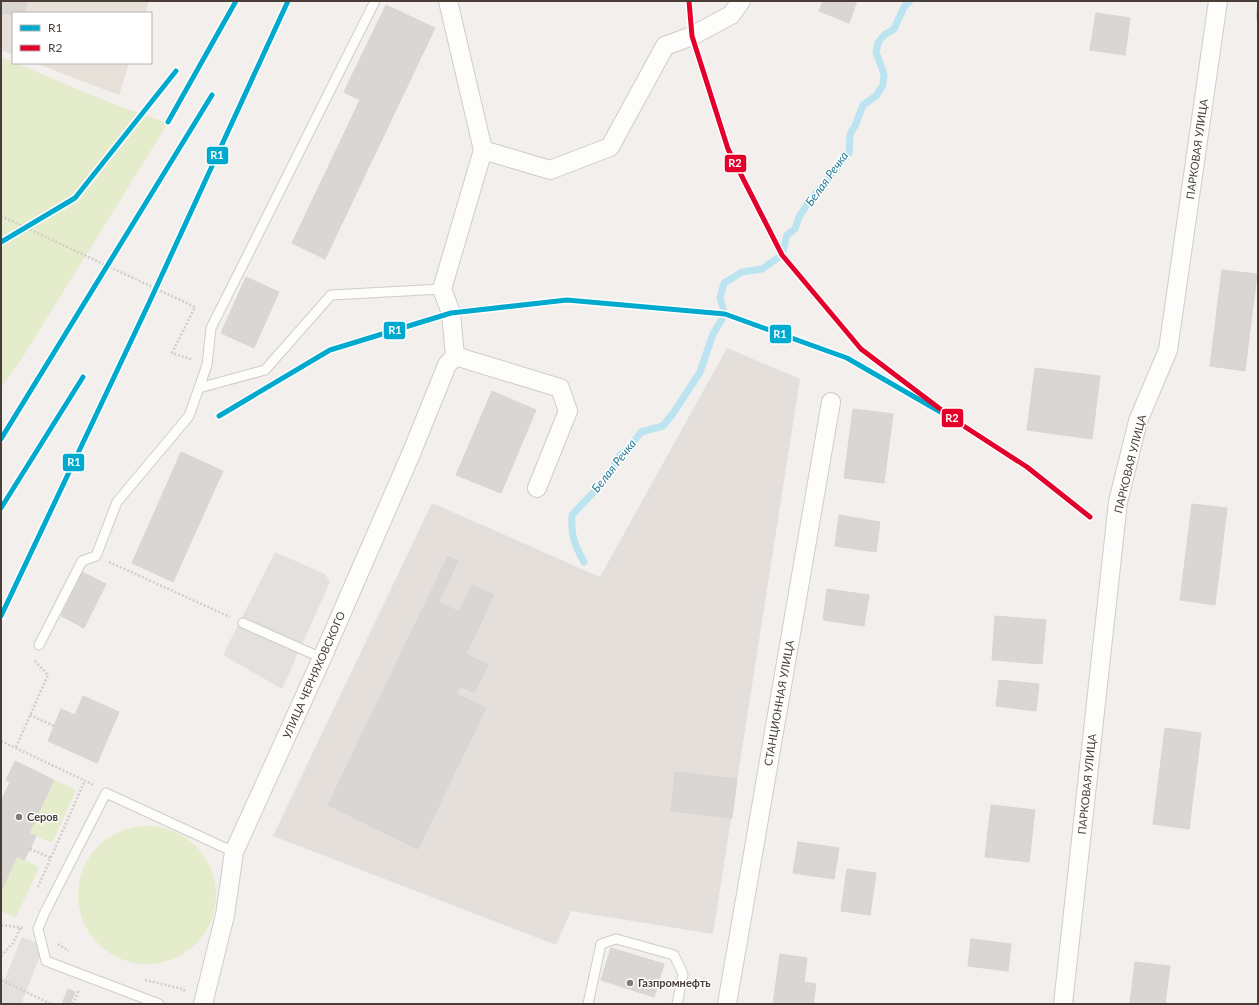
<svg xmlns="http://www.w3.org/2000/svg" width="1259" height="1005" font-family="Lato,sans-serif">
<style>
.residential{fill:#e6e0d9}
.industrial{fill:#e4dfdb}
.green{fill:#e5eccc}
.parking{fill:#e4e0dd}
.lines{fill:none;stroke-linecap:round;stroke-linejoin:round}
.stream{stroke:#bbe4f0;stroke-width:7}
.building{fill:#dad6d3;stroke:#dad5d1}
.lane-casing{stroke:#d0ccc9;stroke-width:11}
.street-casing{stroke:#d0ccc9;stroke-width:20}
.path{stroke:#d2ceca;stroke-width:2.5;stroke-dasharray:2 2;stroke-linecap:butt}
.lane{stroke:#fdfdfc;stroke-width:9}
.street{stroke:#fdfdfc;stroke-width:18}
.rail-1-casing{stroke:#fff;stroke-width:8}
.rail-2-casing{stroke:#fff;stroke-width:8}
.rail-1{stroke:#00a9ce;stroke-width:5}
.rail-2{stroke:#e4002b;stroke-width:5}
.poi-dot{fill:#847c76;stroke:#fff;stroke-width:1.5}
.labels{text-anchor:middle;stroke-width:3;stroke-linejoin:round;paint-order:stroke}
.street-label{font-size:11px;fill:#483e37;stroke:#fff}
.poi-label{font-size:11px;font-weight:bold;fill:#483e37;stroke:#fff;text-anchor:start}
.water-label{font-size:12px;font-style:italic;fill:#277b96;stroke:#fff}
.line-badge{stroke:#fff;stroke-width:1.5}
.badge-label{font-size:11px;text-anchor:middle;font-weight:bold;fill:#fff}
</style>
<rect width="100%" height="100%" fill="#f2efec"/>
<path class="residential" d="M 1,1 L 149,1 L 145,13 L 13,13 L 13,55 L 1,50 Z
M 35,63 L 129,63 L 119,95 Z"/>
<path class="industrial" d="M 727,348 L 800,379 L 713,934 L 571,911 L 556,945 L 273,836 L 432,503 L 600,577 Z"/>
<path class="green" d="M 1,57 L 116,105 L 168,123 L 19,363 L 1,388 Z
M 54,780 L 74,789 L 75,792 L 53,841 L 49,842 L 29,833 Z
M78 895a69 69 0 1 1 138 0a69 69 0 1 1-138 0Z
M 17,856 L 37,866 L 38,870 L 17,915 L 15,917 L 1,911 L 1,891 Z"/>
<path class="parking" d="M 275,552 L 325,574 L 330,582 L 282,689 L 223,655 Z
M 22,937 L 44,946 L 21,1004 L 1,1004 L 1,988 Z"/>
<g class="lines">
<path class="stream" d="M 584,562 C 574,544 571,536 572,515 L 606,479 L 620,455 L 630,447 L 641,432 L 663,426 L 674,412 L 700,372 L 713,334 L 725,314 L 720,298 L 724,283 L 742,272 L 762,269 L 782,255 L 787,235 L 795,229 L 799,217 L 808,203 L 849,153 L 850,134 L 855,126 L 863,105 L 876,96 L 883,85 L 884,74 L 876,52 L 878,43 L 884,35 L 894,29 L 904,7 L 910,1"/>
</g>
<path class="building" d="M 1,1 L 27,1 L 25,13 L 13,14 L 1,13 Z
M 823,1 L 857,1 L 849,23 L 819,11 Z
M 1258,2 L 1258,19 L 1256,19 Z
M 386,5 L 435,28 L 325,259 L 292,243 L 360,100 L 344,92 Z
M 1096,13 L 1130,18 L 1125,55 L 1090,50 Z
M 1222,270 L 1257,274 L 1245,371 L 1210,366 Z
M 246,277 L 279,292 L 254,348 L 221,333 Z
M 1035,368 L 1100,376 L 1092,439 L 1027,430 Z
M 492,391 L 536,410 L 501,493 L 456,475 Z
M 853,409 L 893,414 L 884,483 L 844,478 Z
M 181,452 L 223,471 L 173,582 L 132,563 Z
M 1192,504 L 1227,508 L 1215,605 L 1180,600 Z
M 839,515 L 880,522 L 876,552 L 835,546 Z
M 448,556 L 458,561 L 438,602 L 459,612 L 472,585 L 494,595 L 466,654 L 488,665 L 474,693 L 460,686 L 456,694 L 486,708 L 418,849 L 328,805 Z
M 82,572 L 106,584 L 84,628 L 61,616 Z
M 827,589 L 869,595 L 864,626 L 823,620 Z
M 995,616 L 1046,620 L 1042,664 L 992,660 Z
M 999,680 L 1039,684 L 1036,711 L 996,706 Z
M 83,696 L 119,712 L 97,763 L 48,741 L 61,709 L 75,715 Z
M 1165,728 L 1201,733 L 1189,829 L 1153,824 Z
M 15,761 L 54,780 L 29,833 L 36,836 L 30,849 L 24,860 L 17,856 L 1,891 L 1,801 L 10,782 L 6,780 Z
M 675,772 L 737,779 L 732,818 L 671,811 Z
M 991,805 L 1035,810 L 1029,862 L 985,857 Z
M 798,842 L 839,848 L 834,879 L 793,873 Z
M 847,869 L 876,873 L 870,915 L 841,911 Z
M 971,939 L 1011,944 L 1008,971 L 968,966 Z
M 611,948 L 664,964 L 654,997 L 601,980 Z
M 780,954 L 807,958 L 804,982 L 816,984 L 813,1004 L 773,1004 Z
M 1135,962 L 1170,966 L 1165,1004 L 1130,1004 Z
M 68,989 L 75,992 L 70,1004 L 62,1004 Z"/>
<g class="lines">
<defs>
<path id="lane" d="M 199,388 L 265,370 L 331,295 L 442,289
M 243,623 L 322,658
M 39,645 L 82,561 L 96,556 L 117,502 L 189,416 L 207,365 L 211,328 L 375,1
M 159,1004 L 46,961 L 38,929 L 44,914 L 106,793 L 234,852
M 588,1004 L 601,944 L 616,939 L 674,955 L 683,974 L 677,1004"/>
<path id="street" d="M 448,1 L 483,150 L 442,289 L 451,313 L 455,356 L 560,388 L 568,411 L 537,488
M 483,150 L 550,170 L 610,147 L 665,46 L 692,36 L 731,15 L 741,1
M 203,1004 L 225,915 L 234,852 L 322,658 L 411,454 L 447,365 L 455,356
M 727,1004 L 831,402
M 1063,1004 L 1118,502 L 1138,421 L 1168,350 L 1218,1"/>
</defs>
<use href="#lane" class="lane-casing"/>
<use href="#street" class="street-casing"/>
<path class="path" d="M 1,216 L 195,307 L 172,353 L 193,360
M 109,562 L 230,617
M 30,715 L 54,726
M 1,741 L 94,785
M 16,747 L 48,675 L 34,660
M 30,849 L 51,858
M 38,887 L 85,780
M 1,925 L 24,928
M 58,944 L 69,951
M 1,956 L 13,943 L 21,927
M 1,976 L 3,981 L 51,1004
M 145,980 L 183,989 L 186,992
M 73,1004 L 79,990"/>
<use href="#lane" class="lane"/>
<use href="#street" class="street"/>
<defs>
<path id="rail-1" d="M 168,122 L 236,1
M 1,242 L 75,198 L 176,71
M 219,416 L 330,350 L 451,313 L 567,300 L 725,314 L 847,358 L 956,421
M 1,439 L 212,95
M 1,508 L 83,377
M 1,616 L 149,303 L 288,1"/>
<path id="rail-2" d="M 689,1 L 692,36 L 728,149 L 782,255 L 861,349 L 956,421 L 1027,467 L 1090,517"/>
</defs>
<use href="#rail-1" class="rail-1-casing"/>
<use href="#rail-2" class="rail-2-casing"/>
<use href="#rail-1" class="rail-1"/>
<use href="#rail-2" class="rail-2"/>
</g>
<g class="poi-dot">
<circle cx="19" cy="817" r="4"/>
<circle cx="630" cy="983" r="4"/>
</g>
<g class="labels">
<g class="street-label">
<text transform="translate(1197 149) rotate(-82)" y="4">ПАРКОВАЯ УЛИЦА</text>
<text transform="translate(1130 464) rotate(-76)" y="4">ПАРКОВАЯ УЛИЦА</text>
<text transform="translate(314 675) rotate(-66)" y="4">УЛИЦА ЧЕРНЯХОВСКОГО</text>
<text transform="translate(779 703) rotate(-80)" y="4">СТАНЦИОННАЯ УЛИЦА</text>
<text transform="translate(1087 784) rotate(-84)" y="4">ПАРКОВАЯ УЛИЦА</text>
</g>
<g class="poi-label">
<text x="27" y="821">Серов</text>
<text x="638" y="987">Газпромнефть</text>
</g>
<g class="water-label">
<text transform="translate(827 179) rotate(-54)" y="4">Белая Речка</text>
<text transform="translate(614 466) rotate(-52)" y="4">Белая Речка</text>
</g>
</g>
<g class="line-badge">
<rect x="206" y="146" width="23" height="19" rx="4" fill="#00a9ce"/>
<rect x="724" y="154" width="23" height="19" rx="4" fill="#e4002b"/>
<rect x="383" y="321" width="23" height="19" rx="4" fill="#00a9ce"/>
<rect x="769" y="324" width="23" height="20" rx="4" fill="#00a9ce"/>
<rect x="941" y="408" width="23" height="20" rx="4" fill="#e4002b"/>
<rect x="62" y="453" width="23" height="19" rx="4" fill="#00a9ce"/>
</g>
<g class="badge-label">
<text x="217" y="159">R1</text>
<text x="735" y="167">R2</text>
<text x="395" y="334">R1</text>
<text x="780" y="338">R1</text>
<text x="952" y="422">R2</text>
<text x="74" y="466">R1</text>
</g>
<rect width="1259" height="1005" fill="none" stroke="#483e37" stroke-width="4"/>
<rect x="12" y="12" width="140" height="52" fill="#ffffff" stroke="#b6b2af"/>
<rect x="20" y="25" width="20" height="6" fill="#00a9ce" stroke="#b6b2af"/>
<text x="48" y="32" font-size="12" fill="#483e37">R1</text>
<rect x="20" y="45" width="20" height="6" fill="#e4002b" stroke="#b6b2af"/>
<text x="48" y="52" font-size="12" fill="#483e37">R2</text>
</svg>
